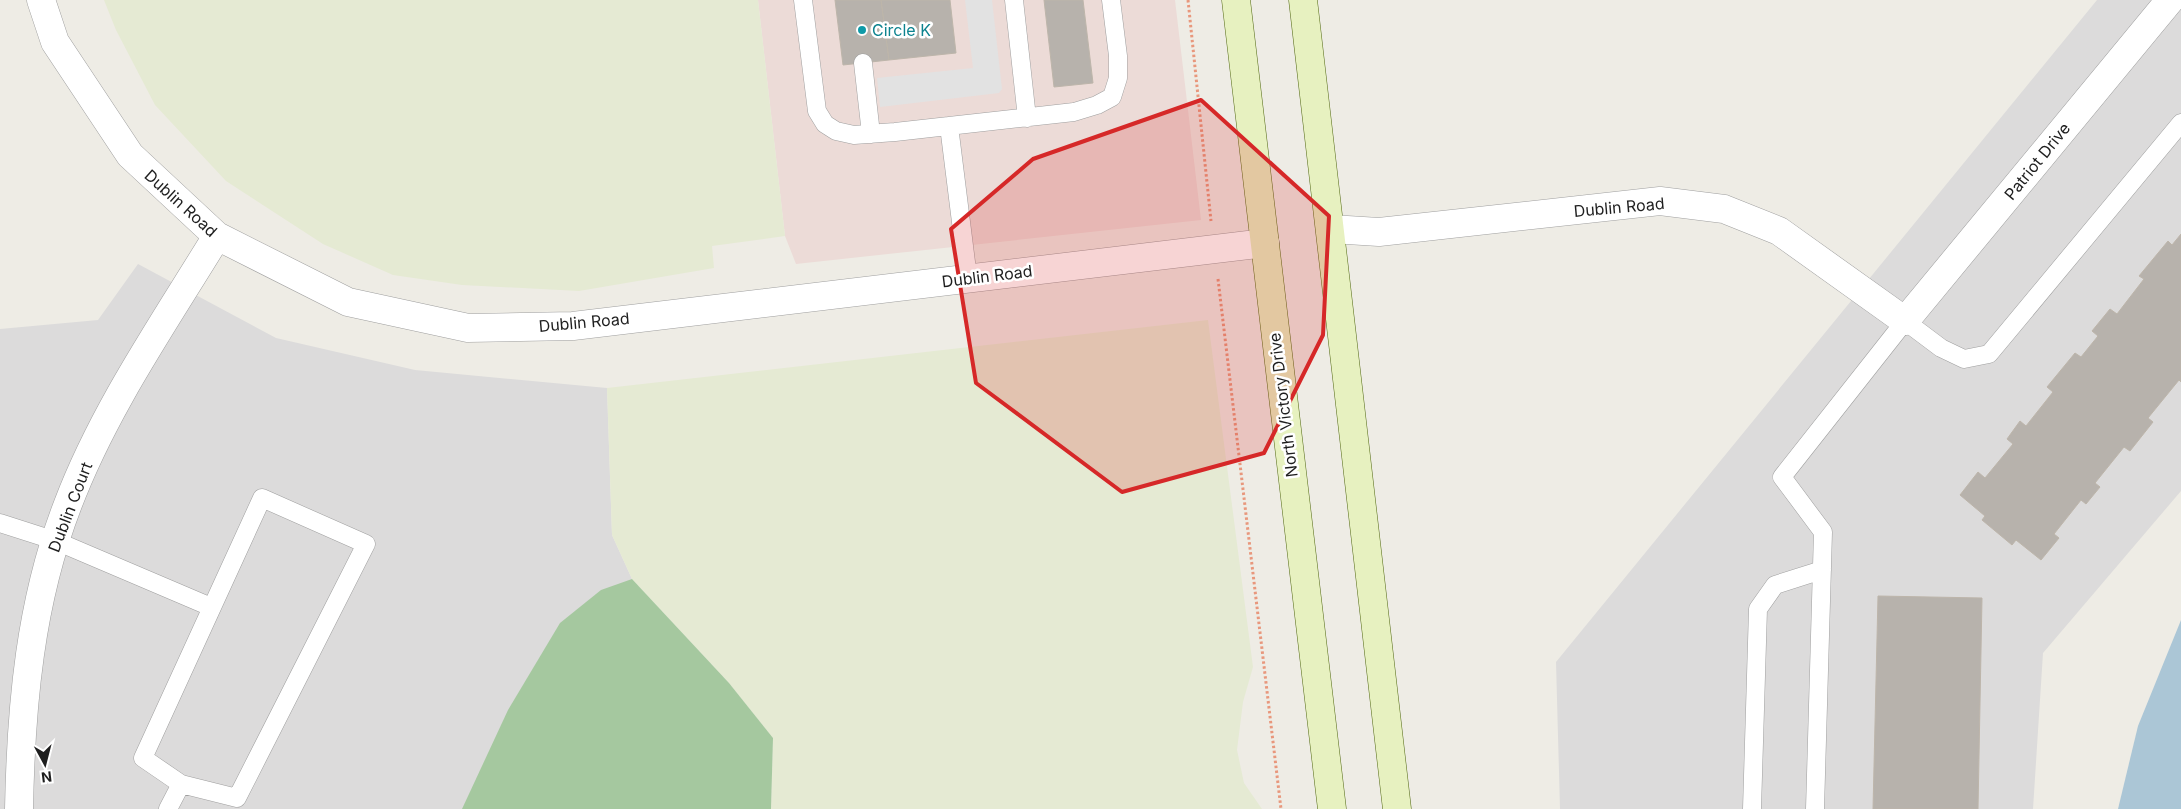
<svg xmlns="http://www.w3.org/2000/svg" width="2181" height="809" font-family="Inter,sans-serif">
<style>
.residential{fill:#dcdbdb}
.commercial{fill:#ecdbd7}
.farmland{fill:#e5ead3}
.forest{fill:#a5c89f}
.parking{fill:#e2e2e2}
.water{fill:#abc6d6}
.building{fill:#b7b2ac;stroke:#bdb5aa}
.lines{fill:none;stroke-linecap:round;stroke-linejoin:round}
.service-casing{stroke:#9f9f9f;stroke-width:19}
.minor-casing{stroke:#9f9f9f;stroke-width:29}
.secondary-casing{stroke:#526813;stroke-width:29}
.path{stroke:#e8977c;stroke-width:3;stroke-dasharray:2.5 2.5;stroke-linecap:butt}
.service{stroke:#fff;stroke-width:18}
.minor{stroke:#fff;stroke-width:28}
.secondary{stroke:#e7f1c0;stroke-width:28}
.marked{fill:#d62828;fill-opacity:0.2;stroke:#d62828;stroke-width:4;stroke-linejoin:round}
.culture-dot{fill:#0f9aa8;stroke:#fff;stroke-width:2}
.labels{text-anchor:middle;stroke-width:5;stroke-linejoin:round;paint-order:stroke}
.culture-label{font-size:16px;fill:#0d838f;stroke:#fff;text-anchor:start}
.street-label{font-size:16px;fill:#1e1e1e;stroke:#fff}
</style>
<rect width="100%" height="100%" fill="#eeece5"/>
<path class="residential" d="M 2097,0 L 2181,0 L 2181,491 L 2043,653 L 2033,809 L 1560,809 L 1556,662 Z
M 138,264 L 276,338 L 415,370 L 607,388 L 612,535 L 632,579 L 515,809 L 0,809 L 0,329 L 98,320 Z"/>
<path class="commercial" d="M 758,0 L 1175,0 L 1201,220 L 796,264 L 785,236 Z"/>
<path class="farmland" d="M 104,0 L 758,0 L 785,236 L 712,246 L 714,268 L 579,291 L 462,285 L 393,275 L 323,244 L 226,181 L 155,105 L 116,30 Z
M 1208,320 L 1253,667 L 1243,702 L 1237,750 L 1244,783 L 1262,809 L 771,809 L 773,738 L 729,683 L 632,579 L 612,535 L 607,388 Z"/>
<path class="forest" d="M 632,579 L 729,683 L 773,738 L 771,809 L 462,809 L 508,710 L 560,623 L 601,590 Z"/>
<path class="parking" d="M 965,0 L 992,0 L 1002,89 L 999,93 L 880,107 L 877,78 L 973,68 Z"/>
<path class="water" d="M 2181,620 L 2181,809 L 2118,809 L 2138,726 Z"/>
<path class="building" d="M 835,0 L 881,0 L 889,60 L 843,65 Z
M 881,0 L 950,0 L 956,53 L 889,60 Z
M 1044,0 L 1083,0 L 1093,83 L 1054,87 Z
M 2181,234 L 2181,382 L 2179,380 L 2148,418 L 2153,422 L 2130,451 L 2124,447 L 2095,483 L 2100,487 L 2086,504 L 2081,500 L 2054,534 L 2059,538 L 2041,560 L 2016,540 L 2012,545 L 1982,520 L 1985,516 L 1960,495 L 1978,472 L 1985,478 L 2013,444 L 2007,439 L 2020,421 L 2026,426 L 2053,392 L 2047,387 L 2075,353 L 2081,357 L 2098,336 L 2092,331 L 2110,309 L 2117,314 L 2144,279 L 2139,276 L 2168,241 L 2172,245 Z
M 1878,596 L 1982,598 L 1978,809 L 1873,809 Z"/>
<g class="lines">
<defs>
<path id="service" d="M 803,0 L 817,111 L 825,124 L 836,131 L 854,135 L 895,132 L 1074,112 L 1097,105 L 1112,97 L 1118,78 L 1118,56 L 1111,0
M 1014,0 L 1027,118
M 863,63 L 871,134
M 949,126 L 968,278
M 262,498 L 366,544 L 237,798 L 181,784 L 143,758 Z
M 0,523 L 56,541 L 211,607
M 168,809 L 181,784
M 1752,809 L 1758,609 L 1775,585 L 1822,570
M 1815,809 L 1823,532 L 1782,477 L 1905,321 L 1941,348 L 1964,359 L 1989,354 L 2181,123"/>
<path id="minor" d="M 41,0 L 55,42 L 130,155 L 217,236 L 348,302 L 468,328 L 573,326 L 1265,243
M 1331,229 L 1379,232 L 1660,201 L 1724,209 L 1779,231 L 1905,321 L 2170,0
M 19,809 C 21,705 30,602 68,504 C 104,409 164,323 217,236"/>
<path id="secondary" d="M 1236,0 L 1332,809
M 1303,0 L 1397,809"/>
</defs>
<use href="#service" class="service-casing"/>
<use href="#minor" class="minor-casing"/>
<use href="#secondary" class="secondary-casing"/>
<path class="path" d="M 1188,0 L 1211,221
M 1218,279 L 1281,809"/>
<use href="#service" class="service"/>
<use href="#minor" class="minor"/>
<use href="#secondary" class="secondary"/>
</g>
<path class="marked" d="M 1201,100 L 1329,216 L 1323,335 L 1264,453 L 1122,492 L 976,383 L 951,229 L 1033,159 Z"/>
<circle class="culture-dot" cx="862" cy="30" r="5"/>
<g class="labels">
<g class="culture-label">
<text x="872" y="36">Circle K</text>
</g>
<g class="street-label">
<text transform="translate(2037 161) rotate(-51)" y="6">Patriot Drive</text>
<text transform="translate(181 203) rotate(42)" y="6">Dublin Road</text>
<text transform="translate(1619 207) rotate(-5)" y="6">Dublin Road</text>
<text transform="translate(987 276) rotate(-7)" y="6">Dublin Road</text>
<text transform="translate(584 322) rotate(-5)" y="6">Dublin Road</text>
<text transform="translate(1283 405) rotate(-97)" y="6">North Victory Drive</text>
<text transform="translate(70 507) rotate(-69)" y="6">Dublin Court</text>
</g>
</g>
<g transform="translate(45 764) rotate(173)" stroke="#ffffff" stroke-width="4" paint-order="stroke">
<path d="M0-4L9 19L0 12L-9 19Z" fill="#1e1e1e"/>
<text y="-8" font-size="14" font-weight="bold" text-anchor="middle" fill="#1e1e1e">N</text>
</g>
</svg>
